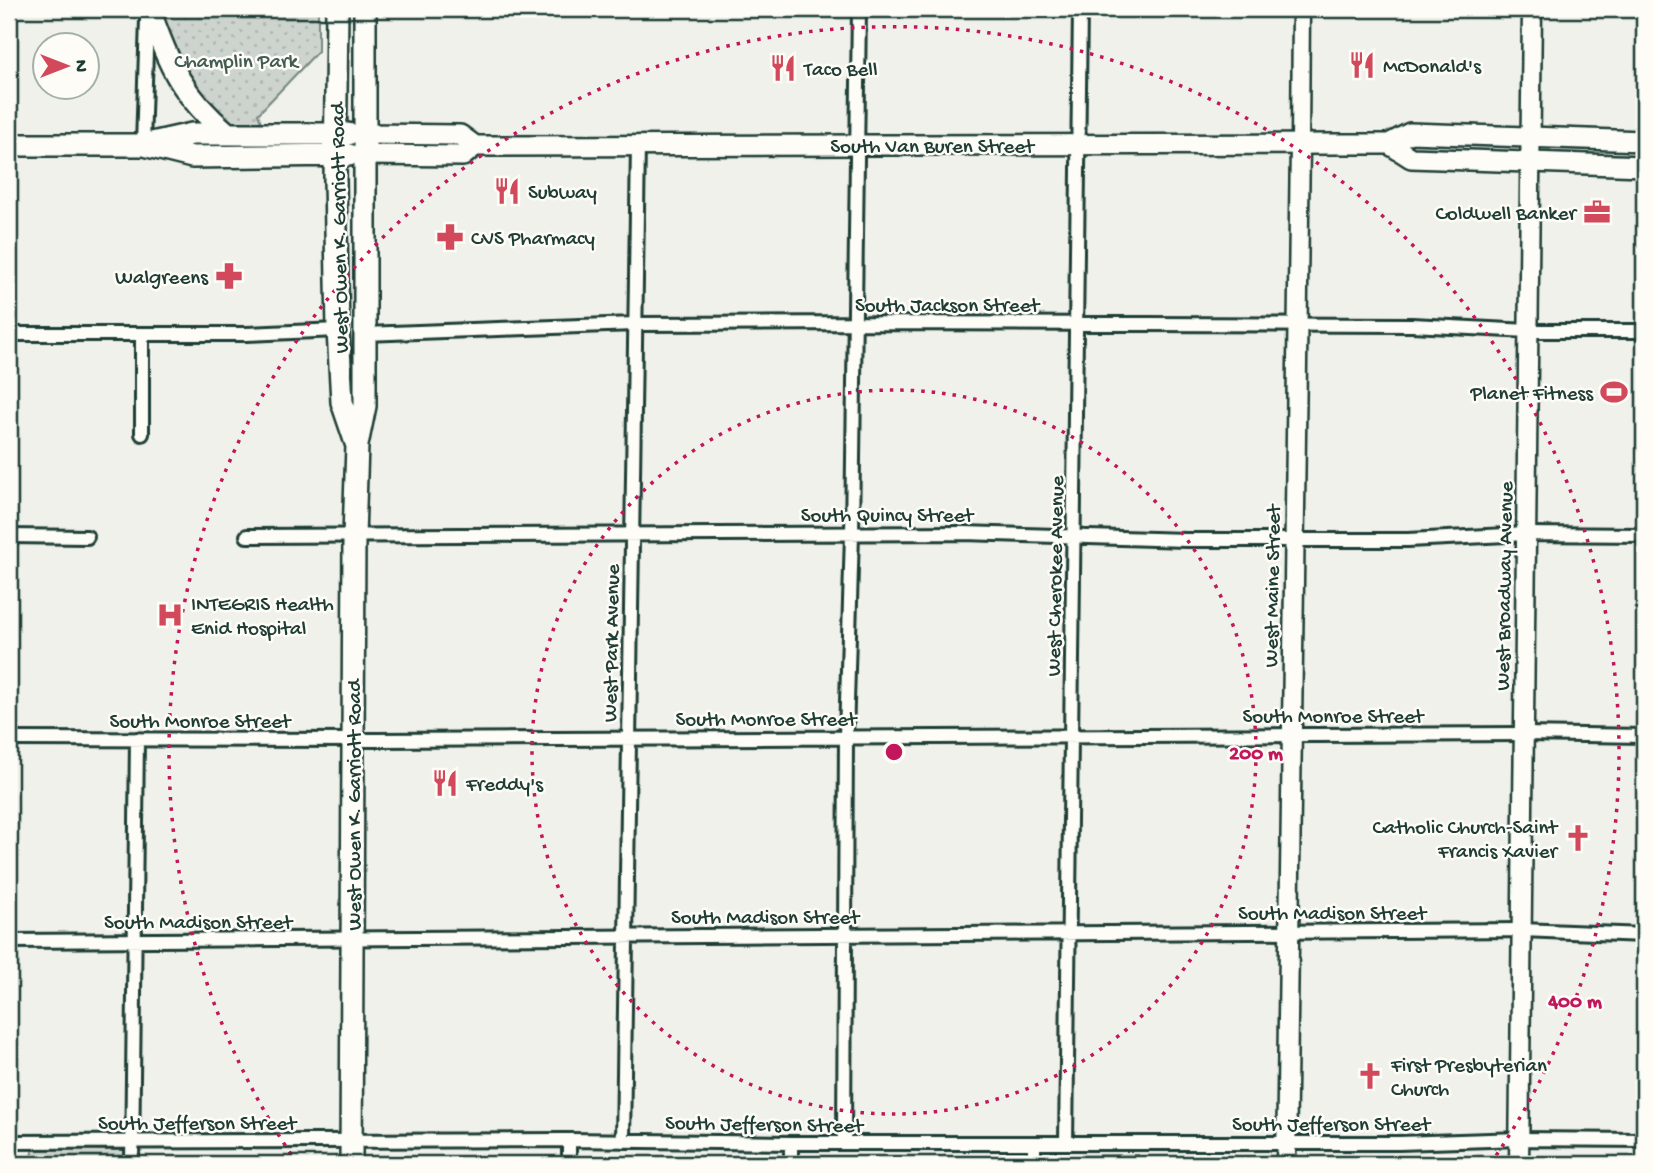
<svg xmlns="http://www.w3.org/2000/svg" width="1653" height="1173" font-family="'Gochi Hand',sans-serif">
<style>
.park{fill:url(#park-dots);stroke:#768880;stroke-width:2}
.garden{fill:#cdd3cd;stroke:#768880;stroke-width:2}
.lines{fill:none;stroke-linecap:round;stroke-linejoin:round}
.minor-casing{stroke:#1f3d34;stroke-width:18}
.tertiary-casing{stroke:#1f3d34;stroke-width:21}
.secondary-casing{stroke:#1f3d34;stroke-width:23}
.primary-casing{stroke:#1f3d34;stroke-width:24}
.trunk-casing{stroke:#1f3d34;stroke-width:26}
.minor{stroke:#fdfcf7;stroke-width:12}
.tertiary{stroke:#fdfcf7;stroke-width:16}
.secondary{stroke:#fdfcf7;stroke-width:18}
.primary{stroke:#fdfcf7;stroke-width:19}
.trunk{stroke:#fdfcf7;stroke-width:21}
.ring{fill:none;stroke:#c2185b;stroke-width:3.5;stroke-dasharray:3.5 7}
.labels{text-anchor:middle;stroke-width:5;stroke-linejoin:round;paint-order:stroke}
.park-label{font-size:21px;fill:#425b53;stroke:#fdfcf7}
.poi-label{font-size:21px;fill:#1f3d34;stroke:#fdfcf7;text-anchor:start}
.street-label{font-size:21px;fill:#1f3d34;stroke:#fdfcf7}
.centre{fill:#c2185b;stroke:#fdfcf7;stroke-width:3.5}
.ring-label{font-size:21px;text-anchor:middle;font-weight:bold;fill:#c2185b;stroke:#fdfcf7;stroke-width:5;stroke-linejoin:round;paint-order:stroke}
</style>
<defs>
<pattern id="park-dots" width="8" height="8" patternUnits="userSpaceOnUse" patternTransform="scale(1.75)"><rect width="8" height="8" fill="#cdd3cd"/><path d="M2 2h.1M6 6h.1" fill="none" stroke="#b0b6b1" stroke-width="1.8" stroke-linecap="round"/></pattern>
</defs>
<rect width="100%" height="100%" fill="#f0f1eb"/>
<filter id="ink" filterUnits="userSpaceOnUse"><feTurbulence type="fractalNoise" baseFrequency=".0143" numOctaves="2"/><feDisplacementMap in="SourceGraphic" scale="14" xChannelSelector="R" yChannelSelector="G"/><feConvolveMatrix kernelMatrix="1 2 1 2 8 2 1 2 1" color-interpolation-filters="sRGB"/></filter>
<g filter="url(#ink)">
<path class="park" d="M 159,9 L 318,9 L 318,51 L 258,114 L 261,122 L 224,123 L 185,78 Z"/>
<path class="garden" d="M 33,1148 L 124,1150 L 124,1164 L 32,1164 Z
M 1138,1155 L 1138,1164 L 1057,1164 L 1064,1156 Z"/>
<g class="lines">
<defs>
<path id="minor" d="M 143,145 L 147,19
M 9,334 L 247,334 L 338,330
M 142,334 L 142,434
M 365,334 L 634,324 L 855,323 L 1412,325 L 1529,331 L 1644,331
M 9,536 L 87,537
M 247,536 L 964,533 L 1186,540 L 1408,540 L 1526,534 L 1644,535
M 9,739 L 375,740 L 1524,734 L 1644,736
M 9,941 L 1522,930 L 1644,935
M 623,1141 L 638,145
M 9,1142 L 569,1140 L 791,1143 L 1399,1143 L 1520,1139 L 1644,1140
M 844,1143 L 846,736 L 852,534 L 859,9
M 1066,1143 L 1080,9
M 132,1164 L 137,739
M 569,1164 L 569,1140
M 791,1164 L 791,1143
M 1034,1164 L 1034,1143"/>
<path id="tertiary" d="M 1300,144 L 1301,9"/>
<path id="secondary" d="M 1286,1164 L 1300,144
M 1519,1164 L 1532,9"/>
<path id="primary" d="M 364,134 L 460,135 L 475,146 L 1343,144 L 1389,144 L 1410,133 L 1644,141
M 1389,144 L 1411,158 L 1644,166
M 365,155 L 463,156 L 475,146"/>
<path id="trunk" d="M 149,9 C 168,64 182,96 228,134
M 337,9 L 335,180 L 338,330 L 342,402 L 356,443
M 9,145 L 143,145 L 192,134 L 348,134
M 148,146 L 192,157 L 349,155
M 351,1164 L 354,537 L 357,445 L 365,406 L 365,9"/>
</defs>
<use href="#minor" class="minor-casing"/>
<use href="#tertiary" class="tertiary-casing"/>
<use href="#secondary" class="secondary-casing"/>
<use href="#primary" class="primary-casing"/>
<use href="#trunk" class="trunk-casing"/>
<use href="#minor" class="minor"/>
<use href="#tertiary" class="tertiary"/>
<use href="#secondary" class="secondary"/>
<use href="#primary" class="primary"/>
<use href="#trunk" class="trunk"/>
</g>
</g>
<g class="ring">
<circle cx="894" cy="752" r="362"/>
<path d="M297 1163A725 725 0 1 1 1491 1163"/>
</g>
<defs>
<symbol id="restaurant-bare" viewBox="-9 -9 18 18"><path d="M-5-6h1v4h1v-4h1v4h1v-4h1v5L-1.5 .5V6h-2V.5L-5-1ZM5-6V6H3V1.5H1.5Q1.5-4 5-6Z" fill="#d1495b" stroke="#fdfcf7" stroke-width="2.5" paint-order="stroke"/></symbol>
<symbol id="office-bare" viewBox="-9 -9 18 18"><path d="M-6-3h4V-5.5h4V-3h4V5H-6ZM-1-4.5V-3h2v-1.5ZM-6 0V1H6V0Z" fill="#d1495b" stroke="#fdfcf7" stroke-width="2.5" paint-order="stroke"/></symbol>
<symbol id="pharmacy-bare" viewBox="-9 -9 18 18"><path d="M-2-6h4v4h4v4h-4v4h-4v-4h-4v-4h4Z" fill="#d1495b" stroke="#fdfcf7" stroke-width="2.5" paint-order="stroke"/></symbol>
<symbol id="stadium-bare" viewBox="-9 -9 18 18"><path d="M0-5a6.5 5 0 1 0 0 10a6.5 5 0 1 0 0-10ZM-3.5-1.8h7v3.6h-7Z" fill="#d1495b" stroke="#fdfcf7" stroke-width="2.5" paint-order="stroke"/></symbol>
<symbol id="hospital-bare" viewBox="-9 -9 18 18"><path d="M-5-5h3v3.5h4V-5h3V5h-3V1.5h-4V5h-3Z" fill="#d1495b" stroke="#fdfcf7" stroke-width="2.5" paint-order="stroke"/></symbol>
<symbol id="church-bare" viewBox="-9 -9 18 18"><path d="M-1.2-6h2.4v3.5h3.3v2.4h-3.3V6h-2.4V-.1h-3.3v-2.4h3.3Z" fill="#d1495b" stroke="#fdfcf7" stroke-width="2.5" paint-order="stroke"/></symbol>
</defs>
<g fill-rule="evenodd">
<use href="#restaurant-bare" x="1343" y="46" width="38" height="38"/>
<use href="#restaurant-bare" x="764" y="49" width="38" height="38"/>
<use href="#restaurant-bare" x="488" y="172" width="38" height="38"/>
<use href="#office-bare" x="1578" y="193" width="38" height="38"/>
<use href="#pharmacy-bare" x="431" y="218" width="38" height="38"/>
<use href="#pharmacy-bare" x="210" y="257" width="38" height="38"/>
<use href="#stadium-bare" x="1595" y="373" width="38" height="38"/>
<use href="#hospital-bare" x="151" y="596" width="38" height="38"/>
<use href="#restaurant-bare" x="426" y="764" width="38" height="38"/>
<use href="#church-bare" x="1559" y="819" width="38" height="38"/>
<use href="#church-bare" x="1351" y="1057" width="38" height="38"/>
</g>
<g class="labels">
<g class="park-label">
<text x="236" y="67">Champlin Park</text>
</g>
<g class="poi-label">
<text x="1383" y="72">McDonald's</text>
<text x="804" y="75">Taco Bell</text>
<text x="528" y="198">Subway</text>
<text x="1576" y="219" text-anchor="end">Coldwell Banker</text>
<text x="471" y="244">CVS Pharmacy</text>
<text x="208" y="283" text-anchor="end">Walgreens</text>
<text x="1593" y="399" text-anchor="end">Planet Fitness</text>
<text x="191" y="610">INTEGRIS Health<tspan x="191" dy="24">Enid Hospital</tspan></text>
<text x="466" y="790">Freddy's</text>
<text x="1557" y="833" text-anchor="end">Catholic Church-Saint<tspan x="1557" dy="24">Francis Xavier</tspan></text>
<text x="1391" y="1071">First Presbyterian<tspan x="1391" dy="24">Church</tspan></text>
</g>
<g class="street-label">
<text x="932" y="152">South Van Buren Street</text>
<text transform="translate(338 228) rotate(-91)" y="7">West Owen K. Garriott Road</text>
<text x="947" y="311">South Jackson Street</text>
<text x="887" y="521">South Quincy Street</text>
<text transform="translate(1054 576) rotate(-89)" y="7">West Cherokee Avenue</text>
<text transform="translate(1271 586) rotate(-89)" y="7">West Maine Street</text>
<text transform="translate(1503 586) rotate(-89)" y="7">West Broadway Avenue</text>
<text transform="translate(610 643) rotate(-89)" y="7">West Park Avenue</text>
<text x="1333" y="722">South Monroe Street</text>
<text x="766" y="725">South Monroe Street</text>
<text x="200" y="727">South Monroe Street</text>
<text transform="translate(353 805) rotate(-90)" y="7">West Owen K. Garriott Road</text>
<text x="1332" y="919">South Madison Street</text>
<text x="765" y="923">South Madison Street</text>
<text x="198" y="928">South Madison Street</text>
<text x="197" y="1129">South Jefferson Street</text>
<text transform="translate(764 1123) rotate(1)" y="7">South Jefferson Street</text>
<text x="1331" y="1130">South Jefferson Street</text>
</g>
</g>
<circle cx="894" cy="752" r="10" class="centre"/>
<g class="ring-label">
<text x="1256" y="759">200 m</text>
<text x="1575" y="1007">400 m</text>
</g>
<rect width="1653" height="1173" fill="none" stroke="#fdfcf7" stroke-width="35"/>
<rect x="18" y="18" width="1618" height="1138" fill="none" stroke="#1f3d34" stroke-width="2.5" filter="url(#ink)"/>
<g transform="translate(66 66) rotate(90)"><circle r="33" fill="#fdfcf7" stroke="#a4b0a9" stroke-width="2"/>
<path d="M0-5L12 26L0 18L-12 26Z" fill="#d1495b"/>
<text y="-10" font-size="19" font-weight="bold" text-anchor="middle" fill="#1f3d34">N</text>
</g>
</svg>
